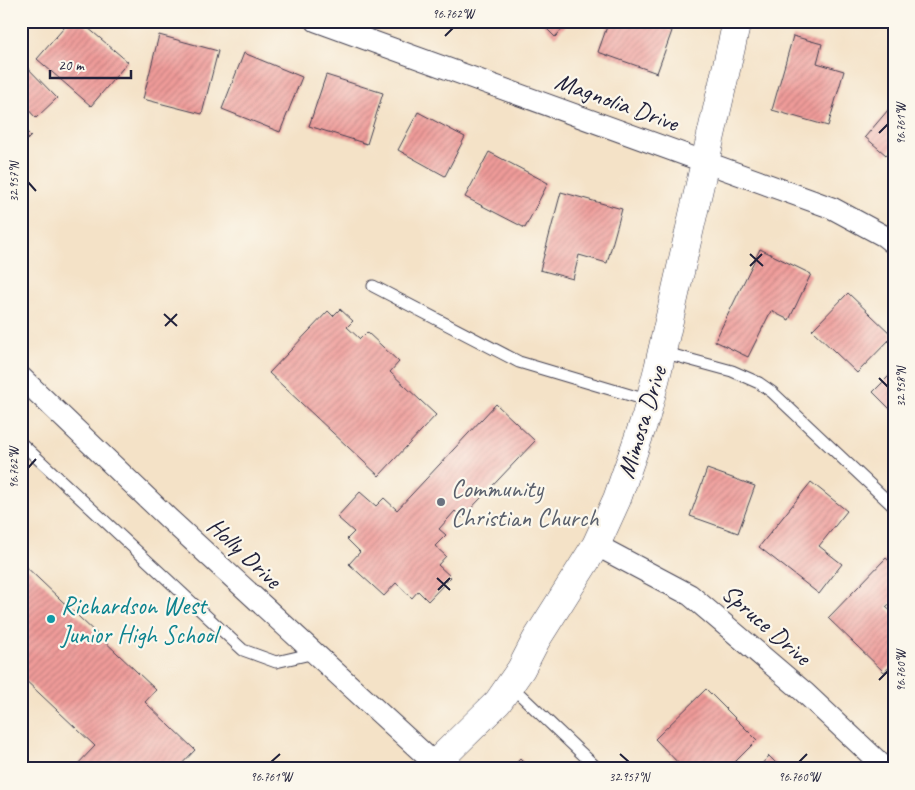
<svg xmlns="http://www.w3.org/2000/svg" width="915" height="790" font-family="Caveat,sans-serif">
<style>
.building{fill:url(#building-hatch)}
.lines{fill:none;stroke-linecap:round;stroke-linejoin:round}
.service-casing{stroke:#423f50;stroke-width:13}
.minor-casing{stroke:#423f50;stroke-width:23}
.tertiary-casing{stroke:#423f50;stroke-width:29}
.service{stroke:#fff;stroke-width:11}
.minor{stroke:#fff;stroke-width:21}
.tertiary{stroke:#fff;stroke-width:28}
.ticks{fill:none;stroke:#22223b;stroke-width:2}
.worship-dot{fill:#6b7280;stroke:#fbf7ec;stroke-width:2}
.culture-dot{fill:#0f9aa8;stroke:#fbf7ec;stroke-width:2}
.labels{text-anchor:middle;stroke-width:4.5;stroke-linejoin:round;paint-order:stroke}
.street-label{font-size:25px;fill:#22223b;stroke:#fbf7ec}
.worship-label{font-size:25px;fill:#5b616d;stroke:#fbf7ec;text-anchor:start}
.culture-label{font-size:25px;fill:#0d838f;stroke:#fbf7ec;text-anchor:start}
.neatline{fill:none;stroke:#22223b;stroke-width:2}
.ticks-label{font-size:12px;text-anchor:middle;fill:#22223b}
</style>
<defs>
<pattern id="building-hatch" width="6" height="6" patternUnits="userSpaceOnUse" patternTransform="scale(1.25)"><rect width="6" height="6" fill="#ef9b99"/><path d="M-1 1l2-2M0 6l6-6M5 7l2-2" fill="none" stroke="#c17e7e"/></pattern>
</defs>
<rect width="100%" height="100%" fill="#fbf7ec"/>
<filter id="ink" filterUnits="userSpaceOnUse"><feTurbulence type="fractalNoise" baseFrequency=".02" numOctaves="2"/><feDisplacementMap in="SourceGraphic" scale="10" xChannelSelector="R" yChannelSelector="G"/><feConvolveMatrix kernelMatrix="1 2 1 2 8 2 1 2 1" color-interpolation-filters="sRGB"/></filter>
<filter id="wash" filterUnits="userSpaceOnUse"><feTurbulence type="fractalNoise" baseFrequency=".0096" numOctaves="4" result="noise"/><feDisplacementMap in="SourceGraphic" scale="20" xChannelSelector="R" yChannelSelector="G"/><feGaussianBlur stdDeviation="1.12" result="paint"/><feColorMatrix in="noise" values="0 0 0 0 0 0 0 0 0 0 0 0 0 0 0 0 0 1.4 0 .05"/><feComposite in="paint" operator="in"/></filter>
<g filter="url(#wash)">
<rect width="100%" height="100%" fill="#f4e2c7"/>
<g id="blocks">
<path class="building" d="M 70,21 L 80,21 L 128,62 L 91,106 L 37,59 Z
M 539,21 L 570,21 L 555,37 Z
M 609,21 L 666,21 L 664,28 L 672,31 L 657,73 L 598,52 Z
M 159,35 L 218,51 L 202,114 L 143,99 Z
M 793,36 L 822,44 L 817,63 L 844,71 L 828,126 L 772,110 Z
M 244,53 L 302,77 L 280,132 L 222,109 Z
M 21,61 L 57,98 L 36,118 L 24,105 L 21,107 Z
M 326,75 L 383,93 L 367,144 L 309,126 Z
M 894,103 L 894,146 L 886,155 L 865,137 Z
M 418,112 L 465,137 L 445,176 L 398,150 Z
M 21,126 L 31,136 L 21,146 Z
M 489,152 L 548,183 L 525,228 L 465,197 Z
M 561,192 L 622,209 L 607,263 L 579,255 L 573,279 L 540,270 Z
M 760,249 L 811,274 L 789,320 L 771,311 L 748,357 L 715,341 Z
M 848,293 L 893,336 L 857,373 L 812,330 Z
M 340,309 L 353,321 L 347,327 L 360,339 L 367,332 L 399,362 L 390,372 L 436,415 L 379,476 L 269,373 L 328,311 L 333,316 Z
M 894,371 L 894,413 L 873,392 Z
M 496,404 L 535,441 L 462,518 L 455,511 L 439,529 L 446,535 L 435,546 L 446,556 L 438,565 L 451,577 L 428,601 L 418,591 L 412,598 L 396,583 L 384,596 L 349,564 L 360,552 L 347,539 L 354,532 L 337,517 L 360,492 L 376,506 L 384,498 L 397,510 Z
M 707,469 L 755,486 L 738,533 L 690,516 Z
M 811,482 L 847,511 L 819,546 L 842,564 L 819,594 L 759,547 Z
M 886,558 L 894,565 L 894,600 L 886,607 L 894,614 L 894,663 L 884,672 L 828,618 Z
M 21,562 L 156,690 L 145,702 L 195,750 L 177,769 L 73,769 L 95,746 L 21,676 Z
M 706,689 L 757,740 L 728,769 L 684,769 L 655,739 Z
M 769,756 L 782,769 L 757,769 Z
M 520,759 L 530,769 L 510,769 Z"/>
</g>
</g>
<g filter="url(#ink)">
<use href="#blocks" fill-opacity="0" stroke="#423f50" stroke-width="1"/>
<g class="lines">
<defs>
<path id="service" d="M 373,286 L 519,362 L 650,401
M 662,352 L 732,371 L 759,383 L 772,392 L 894,507
M 21,443 L 243,650 L 276,662 L 315,653
M 510,685 L 598,769"/>
<path id="minor" d="M 316,21 L 832,208 L 884,236 L 894,244
M 21,377 L 167,517 L 435,764
M 596,545 L 690,595 L 804,692 L 886,769"/>
<path id="tertiary" d="M 430,769 L 498,702 L 521,669 L 536,640 L 596,545 L 617,499 L 646,416 L 658,369 L 737,21"/>
</defs>
<use href="#service" class="service-casing"/>
<use href="#minor" class="minor-casing"/>
<use href="#tertiary" class="tertiary-casing"/>
<use href="#service" class="service"/>
<use href="#minor" class="minor"/>
<use href="#tertiary" class="tertiary"/>
</g>
</g>
<path class="ticks" d="M 445,36 L 453,28M 879,133 L 888,124M 28,182 L 36,191M 750,254 L 763,266M 750,266 L 762,254M 164,314 L 177,326M 165,326 L 177,314M 879,378 L 888,387M 28,468 L 36,459M 437,578 L 450,590M 438,590 L 450,578M 879,680 L 888,671M 620,754 L 629,762M 271,762 L 280,754M 799,762 L 807,754"/>
<circle class="worship-dot" cx="441" cy="502" r="5"/>
<circle class="culture-dot" cx="51" cy="619" r="5"/>
<g class="labels">
<g class="street-label">
<text transform="translate(617 101) rotate(20)" y="9">Magnolia Drive</text>
<text transform="translate(641 422) rotate(-73)" y="9">Mimosa Drive</text>
<text transform="translate(245 552) rotate(43)" y="9">Holly Drive</text>
<text transform="translate(767 624) rotate(41)" y="9">Spruce Drive</text>
</g>
<g class="worship-label">
<text x="451" y="497">Community<tspan x="451" dy="29">Christian Church</tspan></text>
</g>
<g class="culture-label">
<text x="61" y="614">Richardson West<tspan x="61" dy="29">Junior High School</tspan></text>
</g>
</g>
<rect width="915" height="790" fill="none" stroke="#fbf7ec" stroke-width="55"/>
<path d="M50 70v8h81v-8" fill="none" stroke="#22223b" stroke-width="2.5"/>
<text x="58" y="70" font-size="15" fill="#22223b" stroke="#fbf7ec" stroke-width="4" paint-order="stroke">20 m</text>
<rect x="28" y="28" width="860" height="734" class="neatline"/>
<g class="ticks-label">
<text x="453" y="18">96.762°W</text>
<text transform="translate(901 124) rotate(-90)" y="4">96.761°W</text>
<text transform="translate(14 182) rotate(-90)" y="4">32.957°N</text>
<text transform="translate(901 387) rotate(-90)" y="4">32.958°N</text>
<text transform="translate(14 468) rotate(-90)" y="4">96.762°W</text>
<text transform="translate(901 671) rotate(-90)" y="4">96.760°W</text>
<text x="271" y="781">96.761°W</text>
<text x="629" y="781">32.957°N</text>
<text x="799" y="781">96.760°W</text>
</g>
</svg>
